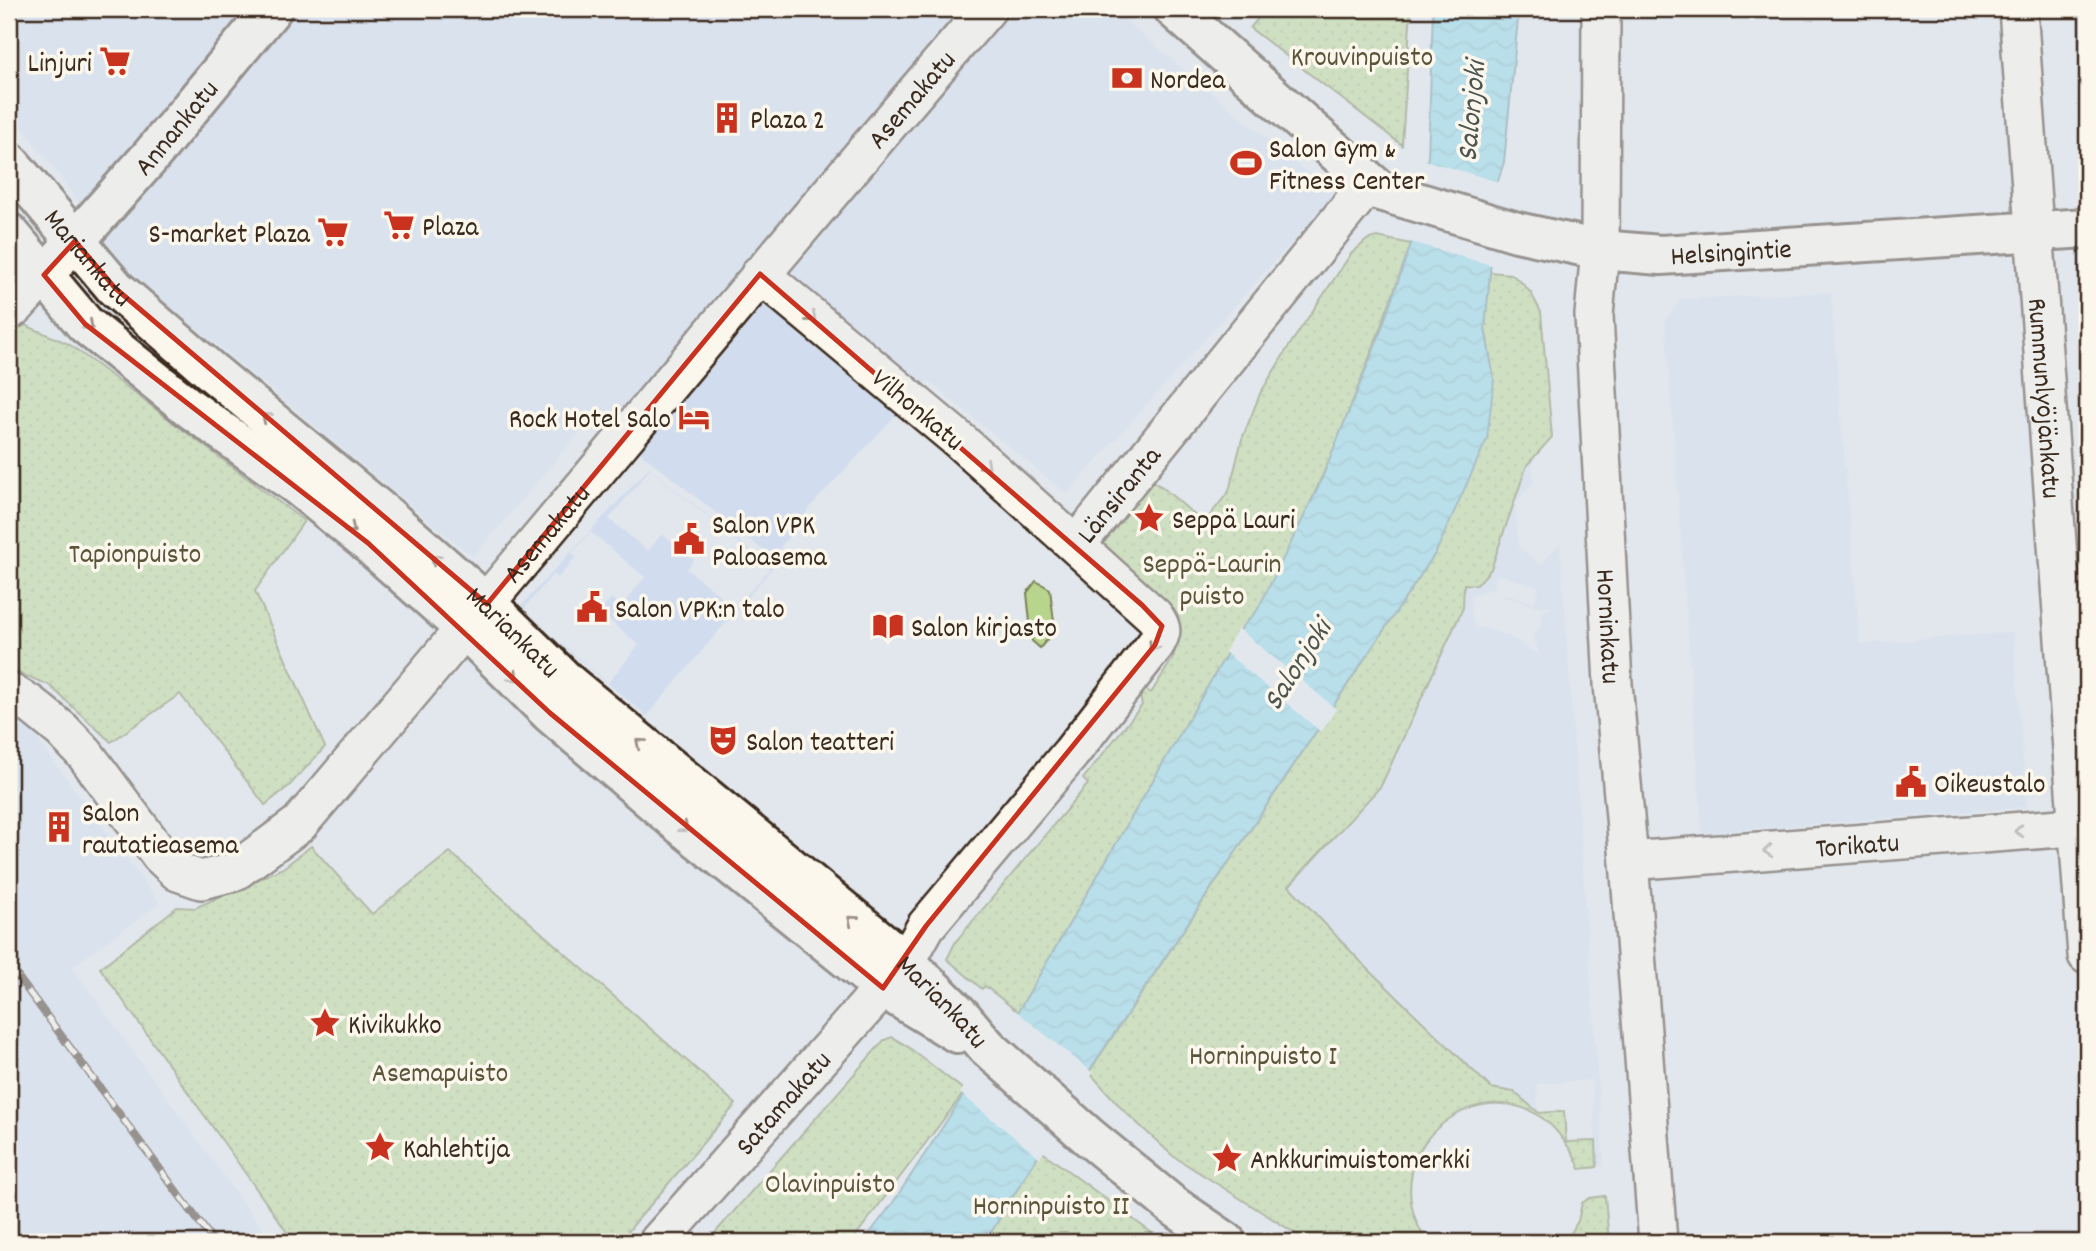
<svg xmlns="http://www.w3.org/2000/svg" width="2096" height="1251" font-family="Dekko,sans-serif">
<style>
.built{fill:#d1dcee;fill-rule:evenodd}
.grass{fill:#b8d58e;stroke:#7a8056;stroke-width:2}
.park{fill:url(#park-dots);stroke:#7a8056;stroke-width:2}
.water{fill:url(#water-waves);stroke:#699097;stroke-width:2}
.pier{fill:#e2e7ed}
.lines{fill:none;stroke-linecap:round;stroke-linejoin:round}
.minor-casing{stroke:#3b2a1e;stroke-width:42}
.major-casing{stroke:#3b2a1e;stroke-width:44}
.minor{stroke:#fbf7ec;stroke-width:37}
.major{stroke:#fbf7ec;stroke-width:38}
.rail-casing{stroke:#3b2a1e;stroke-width:8}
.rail{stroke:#fbf7ec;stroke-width:5;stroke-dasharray:16;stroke-linecap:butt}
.oneway{stroke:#9b9085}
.marked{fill:none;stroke:#c8321e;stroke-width:5;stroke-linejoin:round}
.labels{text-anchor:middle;stroke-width:7;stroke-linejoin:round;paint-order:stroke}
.park-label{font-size:28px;fill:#5a553a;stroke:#fbf7ec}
.poi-label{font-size:28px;fill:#3b2a1e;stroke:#fbf7ec;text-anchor:start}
.street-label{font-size:28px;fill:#3b2a1e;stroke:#fbf7ec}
.water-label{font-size:30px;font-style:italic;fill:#4e5450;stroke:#fbf7ec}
</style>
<defs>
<pattern id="park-dots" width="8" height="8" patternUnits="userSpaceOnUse" patternTransform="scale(1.75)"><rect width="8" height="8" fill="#b8d58e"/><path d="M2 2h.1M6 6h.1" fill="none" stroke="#9fb77a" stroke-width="1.8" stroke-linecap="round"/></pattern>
<pattern id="water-waves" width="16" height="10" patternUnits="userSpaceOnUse" patternTransform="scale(1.75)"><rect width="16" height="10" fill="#87d4e7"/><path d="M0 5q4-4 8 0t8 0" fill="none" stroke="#75b6c6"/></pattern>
</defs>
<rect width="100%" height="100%" fill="#e2e7ed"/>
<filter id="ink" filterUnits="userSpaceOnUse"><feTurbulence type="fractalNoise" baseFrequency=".0143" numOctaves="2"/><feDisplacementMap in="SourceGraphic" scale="14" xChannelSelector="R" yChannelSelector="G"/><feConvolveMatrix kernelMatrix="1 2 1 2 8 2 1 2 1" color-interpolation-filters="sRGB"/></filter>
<g filter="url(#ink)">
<path class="built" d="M 9,9 L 1112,9 L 1334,195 L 1067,494 L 928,381 L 811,506 L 773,558 L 594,416 L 473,557 L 127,271 L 56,171 L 9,111 Z
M 1831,292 L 1860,644 L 2013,632 L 2027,807 L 1702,833 L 1665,320 L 1681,299 Z
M 1532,458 L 1534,481 L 1515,504 L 1519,547 L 1541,565 L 1560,542 L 1604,1166 L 1597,1167 L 1592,1080 L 1537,1084 L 1538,1111 L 1514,1092 L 1491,1088 L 1362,963 L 1289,886 L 1381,786 L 1463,608 L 1464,583 ZM 1497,575 L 1539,587 L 1534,603 L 1497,592 L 1502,596 L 1536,606 L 1552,606 L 1541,613 L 1542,626 L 1533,634 L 1539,655 L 1509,636 L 1491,630 L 1475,627 L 1471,613 L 1471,596 L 1493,588 Z
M 649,468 L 772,568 L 647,716 L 521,612 L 521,606 ZM 650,469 L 770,569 L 735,608 L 687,569 L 694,560 L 662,534 L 648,551 L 609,519 ZM 591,532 L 645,577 L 621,606 L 611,598 L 599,612 L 639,645 L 608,683 L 522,611 L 553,574 L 558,578 L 576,557 L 572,553 Z
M 11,704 L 160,903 L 72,967 L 272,1242 L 9,1242 L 9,705 Z"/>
<path class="grass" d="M 1036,581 L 1050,589 L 1055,630 L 1040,648 L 1032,641 L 1027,593 Z"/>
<path class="park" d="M 1266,9 L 1411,9 L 1402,145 L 1250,28 Z
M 1377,237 L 1411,244 C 1366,369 1321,494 1257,611 L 1243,626 L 1018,1012 L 985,986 L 982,989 L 947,959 L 956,941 L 1088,784 L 1083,779 L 1142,705 L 1138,688 L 1141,686 L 1151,693 L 1173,658 L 1176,647 L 1175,628 L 1096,546 L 1144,488 L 1152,482 L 1161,486 L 1204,523 L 1229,491 L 1242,439 L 1260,394 L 1289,346 L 1351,254 L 1367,240 Z
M 1490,272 L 1511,274 L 1522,283 L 1531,293 L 1541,312 L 1552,437 L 1527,465 L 1491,569 L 1477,585 L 1464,584 L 1463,608 L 1381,786 L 1289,886 L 1362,963 L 1491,1088 L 1514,1092 L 1539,1113 L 1564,1111 L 1566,1142 L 1596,1141 L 1597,1167 L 1580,1169 C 1576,1157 1571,1150 1564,1141 C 1503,1051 1362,1140 1427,1242 L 1309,1242 L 1173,1156 L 1124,1111 L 1089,1072 L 1436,552 L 1494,380 L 1485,328 Z
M 25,325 L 69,344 L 304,521 L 255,591 L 325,747 L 289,786 L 265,805 L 180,694 L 111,742 L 49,685 L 9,669 L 9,336 Z
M 311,846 L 372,914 L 450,852 L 736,1104 L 619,1242 L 294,1242 L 100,968 L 177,907 L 195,908 L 283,868 Z
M 892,1037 L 907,1046 L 965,1091 L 851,1242 L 707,1242 L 884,1040 Z
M 1041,1151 L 1164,1242 L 985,1242 Z
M 1605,1196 L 1609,1242 L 1566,1242 L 1578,1221 L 1582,1203 L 1590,1198 Z"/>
<path class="water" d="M 1433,9 L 1519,9 L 1504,162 L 1498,181 L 1485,328 L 1494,380 L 1487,439 L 1436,552 L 1093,1065 L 985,1242 L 863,1242 L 892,1204 L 1018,1012 L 1243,626 L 1257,611 L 1318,488 L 1377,342 L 1411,244 L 1428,157 Z"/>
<path class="pier" d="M 1424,160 L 1502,183 L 1494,266 L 1408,241 Z
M 1238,628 L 1336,709 L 1321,732 L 1225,652 Z
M 1015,1010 L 1093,1073 L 1040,1158 L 960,1093 Z"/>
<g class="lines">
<defs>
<g id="minor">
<path id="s1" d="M 1601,9 L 1600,250 L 1594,315 L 1613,684 L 1629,861 L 1658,1242"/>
<path id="s2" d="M 2018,9 L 2087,955"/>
<path d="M 9,311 L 16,306 L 75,241"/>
<path id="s3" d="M 1076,545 L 1370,182"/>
<path id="s4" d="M 9,692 L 30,704 L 62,730 L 85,754 L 160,855 L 178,872 L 201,880 L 234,872 L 299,824 C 530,554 755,278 987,9"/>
<path id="s5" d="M 1629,861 L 2087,826"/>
<path id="s6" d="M 658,1242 L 906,962 L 926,926 L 1071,753 L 1155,645 C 1163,632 1163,628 1154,616 L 960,441 L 760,274"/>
</g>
<g id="major">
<path id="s7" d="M 1174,9 L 1380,191 L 1517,232 L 1600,250 L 1661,255 L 2087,228"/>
<path id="s8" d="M 9,162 L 115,288 L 213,373 L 389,518 L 487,604 L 570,685 L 906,962 L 961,1016 L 987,1047 L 1089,1137 L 1172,1205 L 1226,1242"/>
<path d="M 9,233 L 85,324 L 191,409 L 298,486 L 368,543 L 465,629 L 550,713 L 676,821 L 883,988 L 957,1033"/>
<path id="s9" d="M 75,241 L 150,157 L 272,9"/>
</g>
</defs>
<use href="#minor" class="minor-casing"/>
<use href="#major" class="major-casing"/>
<use href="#minor" class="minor"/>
<use href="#major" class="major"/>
<defs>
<path id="rail" d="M 9,965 L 214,1242"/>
</defs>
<use href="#rail" class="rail-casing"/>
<use href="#rail" class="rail"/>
</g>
<defs><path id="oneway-chevron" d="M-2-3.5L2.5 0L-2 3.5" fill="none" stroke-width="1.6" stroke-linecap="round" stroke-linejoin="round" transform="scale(1.75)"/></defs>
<g class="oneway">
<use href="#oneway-chevron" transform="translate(812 318) rotate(40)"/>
<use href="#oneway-chevron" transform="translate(89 326) rotate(42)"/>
<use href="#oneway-chevron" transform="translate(266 417) rotate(-140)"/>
<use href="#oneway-chevron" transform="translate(986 465) rotate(42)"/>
<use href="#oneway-chevron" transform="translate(351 529) rotate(39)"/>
<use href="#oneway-chevron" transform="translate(435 559) rotate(-139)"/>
<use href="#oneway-chevron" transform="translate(1153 647) rotate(124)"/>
<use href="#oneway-chevron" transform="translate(514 677) rotate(45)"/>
<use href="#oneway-chevron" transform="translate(640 743) rotate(-140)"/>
<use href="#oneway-chevron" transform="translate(684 828) rotate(39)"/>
<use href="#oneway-chevron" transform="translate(2019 831) rotate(176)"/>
<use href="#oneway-chevron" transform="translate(1768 851) rotate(176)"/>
<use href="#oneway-chevron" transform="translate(852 920) rotate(-140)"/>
</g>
</g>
<path d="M0 0H2096V1251H0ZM 75,241 L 115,288 L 487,604 L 760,274 L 1142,605 L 1162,626 L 1155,645 L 926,926 L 883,988 L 550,713 L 368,543 L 85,324 L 44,275 Z" fill="#e2e7ed" fill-opacity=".55" fill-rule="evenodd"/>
<path class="marked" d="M 75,241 L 115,288 L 487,604 L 760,274 L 1142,605 L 1162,626 L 1155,645 L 926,926 L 883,988 L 550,713 L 368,543 L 85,324 L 44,275 Z"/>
<defs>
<symbol id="supermarket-bare" viewBox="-9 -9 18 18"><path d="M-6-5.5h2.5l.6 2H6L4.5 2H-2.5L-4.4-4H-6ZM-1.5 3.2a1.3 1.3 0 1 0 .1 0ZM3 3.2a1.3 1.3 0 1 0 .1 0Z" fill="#c8321e" stroke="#fbf7ec" stroke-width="2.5" paint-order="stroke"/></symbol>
<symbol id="bank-bare" viewBox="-9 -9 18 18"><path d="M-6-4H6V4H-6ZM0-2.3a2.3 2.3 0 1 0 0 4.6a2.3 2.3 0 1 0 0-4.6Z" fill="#c8321e" stroke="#fbf7ec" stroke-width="2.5" paint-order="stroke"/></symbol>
<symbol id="building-bare" viewBox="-9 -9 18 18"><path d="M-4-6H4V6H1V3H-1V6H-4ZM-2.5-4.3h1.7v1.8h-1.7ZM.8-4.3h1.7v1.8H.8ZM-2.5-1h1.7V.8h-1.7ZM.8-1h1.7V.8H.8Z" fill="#c8321e" stroke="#fbf7ec" stroke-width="2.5" paint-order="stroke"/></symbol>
<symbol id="stadium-bare" viewBox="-9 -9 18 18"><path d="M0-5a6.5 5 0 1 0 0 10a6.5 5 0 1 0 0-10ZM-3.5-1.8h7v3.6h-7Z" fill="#c8321e" stroke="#fbf7ec" stroke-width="2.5" paint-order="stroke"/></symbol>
<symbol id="hotel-bare" viewBox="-9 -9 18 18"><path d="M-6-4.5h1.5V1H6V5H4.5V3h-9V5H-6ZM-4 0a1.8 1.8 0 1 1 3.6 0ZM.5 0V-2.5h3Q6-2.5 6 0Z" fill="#c8321e" stroke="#fbf7ec" stroke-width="2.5" paint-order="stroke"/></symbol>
<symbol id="sight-bare" viewBox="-9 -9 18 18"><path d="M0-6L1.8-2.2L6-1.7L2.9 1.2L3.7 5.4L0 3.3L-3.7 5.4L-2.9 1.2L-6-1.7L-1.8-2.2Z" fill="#c8321e" stroke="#fbf7ec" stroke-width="2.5" paint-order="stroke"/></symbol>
<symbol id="civic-bare" viewBox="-9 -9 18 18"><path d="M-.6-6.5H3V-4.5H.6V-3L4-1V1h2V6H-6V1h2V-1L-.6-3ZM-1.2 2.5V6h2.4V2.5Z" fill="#c8321e" stroke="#fbf7ec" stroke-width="2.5" paint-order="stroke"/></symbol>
<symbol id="library-bare" viewBox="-9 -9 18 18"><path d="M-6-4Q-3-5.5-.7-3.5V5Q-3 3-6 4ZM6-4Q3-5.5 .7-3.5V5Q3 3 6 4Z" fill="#c8321e" stroke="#fbf7ec" stroke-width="2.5" paint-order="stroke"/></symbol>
<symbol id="theatre-bare" viewBox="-9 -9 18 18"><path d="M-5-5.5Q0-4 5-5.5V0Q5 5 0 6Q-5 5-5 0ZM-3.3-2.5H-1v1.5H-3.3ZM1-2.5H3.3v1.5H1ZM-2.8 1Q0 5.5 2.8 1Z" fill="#c8321e" stroke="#fbf7ec" stroke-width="2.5" paint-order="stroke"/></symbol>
</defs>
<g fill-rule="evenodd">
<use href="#supermarket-bare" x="93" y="39" width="44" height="44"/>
<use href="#bank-bare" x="1105" y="56" width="44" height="44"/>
<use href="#building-bare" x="705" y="96" width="44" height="44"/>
<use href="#stadium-bare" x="1224" y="141" width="44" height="44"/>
<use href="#supermarket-bare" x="377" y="203" width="44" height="44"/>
<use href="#supermarket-bare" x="311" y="210" width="44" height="44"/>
<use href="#hotel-bare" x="672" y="395" width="44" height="44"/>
<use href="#sight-bare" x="1127" y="496" width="44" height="44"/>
<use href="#civic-bare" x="667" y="517" width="44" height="44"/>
<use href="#civic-bare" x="570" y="585" width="44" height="44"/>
<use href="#library-bare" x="866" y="604" width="44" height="44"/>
<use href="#theatre-bare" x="701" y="718" width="44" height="44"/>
<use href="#civic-bare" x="1889" y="760" width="44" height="44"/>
<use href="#building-bare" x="37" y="805" width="44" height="44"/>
<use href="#sight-bare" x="303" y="1001" width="44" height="44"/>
<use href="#sight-bare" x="358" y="1125" width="44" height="44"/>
<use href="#sight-bare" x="1205" y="1136" width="44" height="44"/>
</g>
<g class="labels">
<g class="park-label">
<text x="1362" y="65">Krouvinpuisto</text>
<text x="135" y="562">Tapionpuisto</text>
<text x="1212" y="572">Seppä-Laurin<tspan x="1212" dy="32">puisto</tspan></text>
<text x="1263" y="1064">Horninpuisto I</text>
<text x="440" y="1081">Asemapuisto</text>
<text x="830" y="1192">Olavinpuisto</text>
<text x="1051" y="1214">Horninpuisto II</text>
</g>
<g class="poi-label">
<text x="92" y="71" text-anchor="end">Linjuri</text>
<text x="1150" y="88">Nordea</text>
<text x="750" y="128">Plaza 2</text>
<text x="1269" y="157">Salon Gym &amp;<tspan x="1269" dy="32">Fitness Center</tspan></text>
<text x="422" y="235">Plaza</text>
<text x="310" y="242" text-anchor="end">S-market Plaza</text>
<text x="671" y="427" text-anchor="end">Rock Hotel Salo</text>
<text x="1172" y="528">Seppä Lauri</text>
<text x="712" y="533">Salon VPK<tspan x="712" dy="32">Paloasema</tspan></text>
<text x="615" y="617">Salon VPK:n talo</text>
<text x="911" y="636">Salon kirjasto</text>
<text x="746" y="750">Salon teatteri</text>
<text x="1934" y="792">Oikeustalo</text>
<text x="82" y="821">Salon<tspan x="82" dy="32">rautatieasema</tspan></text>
<text x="348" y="1033">Kivikukko</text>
<text x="403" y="1157">Kahlehtija</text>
<text x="1250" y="1168">Ankkurimuistomerkki</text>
</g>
<g class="street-label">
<text dy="10" stroke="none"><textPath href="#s4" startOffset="1337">Asemakatu</textPath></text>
<text dy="10" stroke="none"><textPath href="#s9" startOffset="152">Annankatu</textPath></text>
<text dy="10" stroke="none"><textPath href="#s7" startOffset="634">Helsingintie</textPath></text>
<text dy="10" stroke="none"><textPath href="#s8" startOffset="124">Mariankatu</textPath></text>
<text dy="10" stroke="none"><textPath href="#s2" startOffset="390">Rummunlyöjänkatu</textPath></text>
<text transform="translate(919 408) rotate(40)" y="10">Vilhonkatu</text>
<text dy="10" stroke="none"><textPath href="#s3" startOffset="66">Länsiranta</textPath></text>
<text dy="10" stroke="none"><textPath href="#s4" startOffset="770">Asemakatu</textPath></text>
<text dy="10" stroke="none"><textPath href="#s1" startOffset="618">Horninkatu</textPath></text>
<text dy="10" stroke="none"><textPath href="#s8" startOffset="691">Mariankatu</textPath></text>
<text dy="10" stroke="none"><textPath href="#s5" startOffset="229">Torikatu</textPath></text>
<text dy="10" stroke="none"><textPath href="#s8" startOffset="1258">Mariankatu</textPath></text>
<text dy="10" stroke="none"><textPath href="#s6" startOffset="187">Satamakatu</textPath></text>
</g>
<g class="water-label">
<text transform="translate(1470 111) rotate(-85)" y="10">Salonjoki</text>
<text transform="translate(1296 664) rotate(-57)" y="10">Salonjoki</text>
</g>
</g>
<rect width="2096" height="1251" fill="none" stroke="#fbf7ec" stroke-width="35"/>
<rect x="18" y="18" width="2061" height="1216" fill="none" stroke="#3b2a1e" stroke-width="2.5" filter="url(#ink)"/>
</svg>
